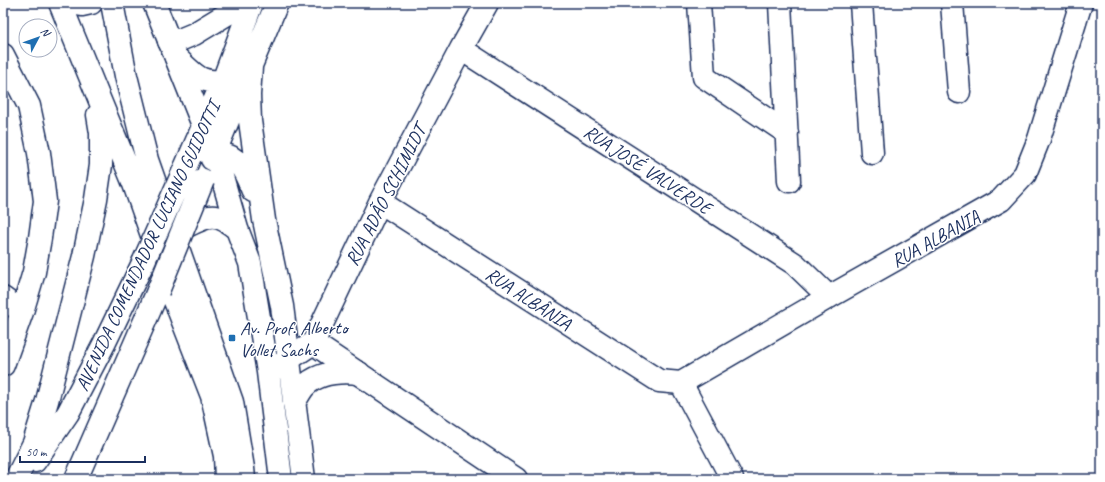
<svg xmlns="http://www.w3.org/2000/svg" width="1105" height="482" font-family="Caveat,sans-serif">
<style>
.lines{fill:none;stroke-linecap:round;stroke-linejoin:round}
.minor-casing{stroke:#1b2f5e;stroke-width:25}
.major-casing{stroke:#1b2f5e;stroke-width:25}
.minor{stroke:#fff;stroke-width:22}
.major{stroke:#fff;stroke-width:22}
.major-bridge-casing{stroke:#1b2f5e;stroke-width:25;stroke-linecap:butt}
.major-bridge{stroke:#fff;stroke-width:22}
.poi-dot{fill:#1f6fb2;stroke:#fff;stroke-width:1.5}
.labels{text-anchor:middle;stroke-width:3;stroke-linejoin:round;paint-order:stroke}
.street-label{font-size:19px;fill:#1b2f5e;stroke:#fff}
.poi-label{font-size:19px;fill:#1b2f5e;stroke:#fff;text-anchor:start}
</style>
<rect width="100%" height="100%" fill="#fff"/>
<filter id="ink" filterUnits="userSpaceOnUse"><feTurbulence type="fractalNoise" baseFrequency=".025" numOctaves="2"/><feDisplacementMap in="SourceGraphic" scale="8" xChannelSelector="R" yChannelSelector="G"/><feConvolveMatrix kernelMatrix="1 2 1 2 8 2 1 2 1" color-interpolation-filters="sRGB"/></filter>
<g filter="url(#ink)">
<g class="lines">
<defs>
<path id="minor" d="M 154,3 L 203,125
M 699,3 L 704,77 L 787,133
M 780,3 L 789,181
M 861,3 L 872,153
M 952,3 L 959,92
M 461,49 L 795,264 L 829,297
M 3,55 L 29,106 L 39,153 L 45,201 L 40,238 L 34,272 L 22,312 L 3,365
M 380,202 L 659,381 L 681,383
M 3,298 L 22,312
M 313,343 L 516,479
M 274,369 L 313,343 L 380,202 L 461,49 L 487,3
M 681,383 L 829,297 L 1001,200 L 1025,174 L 1039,139 L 1081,3
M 681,383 L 732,479"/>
<path id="major" d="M 60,3 L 134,184 L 175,301 L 212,396 L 225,456 L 226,479
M 70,3 L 82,5 L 91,3
M 112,3 L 126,76 L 147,160 L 232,402 L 243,468 L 244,479
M 169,41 L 182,39 L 194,34 L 245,3
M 176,57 C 196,77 205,88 234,77
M 251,67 L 249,95 L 250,121 L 264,220 L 282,306 L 304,479
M 203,125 L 215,152 L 237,229 L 250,263 L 268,372 L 281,479
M 205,151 C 209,151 213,151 217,152 C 240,156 245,172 253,191
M 212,159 L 277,3
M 185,168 L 223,81 L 252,3
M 185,227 C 209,215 215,211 237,229
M 294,403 C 297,398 300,392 304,387 C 318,372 340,371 359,373
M 35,461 L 68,413 L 104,344 L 143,263
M 16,479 L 34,443 L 47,401 L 84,256 L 96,199 L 101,165 L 101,133 L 98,115
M 76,479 L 158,291"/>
</defs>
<use href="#minor" class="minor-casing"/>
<use href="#major" class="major-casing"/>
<use href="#minor" class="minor"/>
<use href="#major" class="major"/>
<defs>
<path id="major-bridge" d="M 143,263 L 185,168
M 158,291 L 203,180"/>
</defs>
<use href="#major-bridge" class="major-bridge-casing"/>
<use href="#major-bridge" class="major-bridge"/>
</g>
</g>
<rect class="poi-dot" x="228" y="334" width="8" height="8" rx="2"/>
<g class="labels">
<g class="street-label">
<text transform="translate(648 169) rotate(33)" y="7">RUA JOSÉ VALVERDE</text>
<text transform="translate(385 195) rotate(-63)" y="7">RUA ADÃO SCHIMIDT</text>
<text transform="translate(935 238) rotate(-29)" y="7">RUA ALBANIA</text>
<text transform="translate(147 246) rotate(-65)" y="7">AVENIDA COMENDADOR LUCIANO GUIDOTTI</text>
<text transform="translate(529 298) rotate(33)" y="7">RUA ALBÂNIA</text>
</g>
<g class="poi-label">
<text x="240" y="334">Av. Prof. Alberto<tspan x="240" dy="22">Vollet Sachs</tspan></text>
</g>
</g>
<rect width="1105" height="482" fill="none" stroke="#fff" stroke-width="16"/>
<rect x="8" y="8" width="1089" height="466" fill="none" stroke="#1b2f5e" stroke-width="1.5" filter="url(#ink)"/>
<g transform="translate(38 38) rotate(49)"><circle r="19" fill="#ffffff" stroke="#a4acbf"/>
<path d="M0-3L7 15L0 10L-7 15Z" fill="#1f6fb2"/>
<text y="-6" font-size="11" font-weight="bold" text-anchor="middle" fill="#1b2f5e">N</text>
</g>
<path d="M20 456v6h125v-6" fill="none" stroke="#1b2f5e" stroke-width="2"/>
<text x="26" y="456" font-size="12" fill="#1b2f5e" stroke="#ffffff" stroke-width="3" paint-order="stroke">50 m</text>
</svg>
